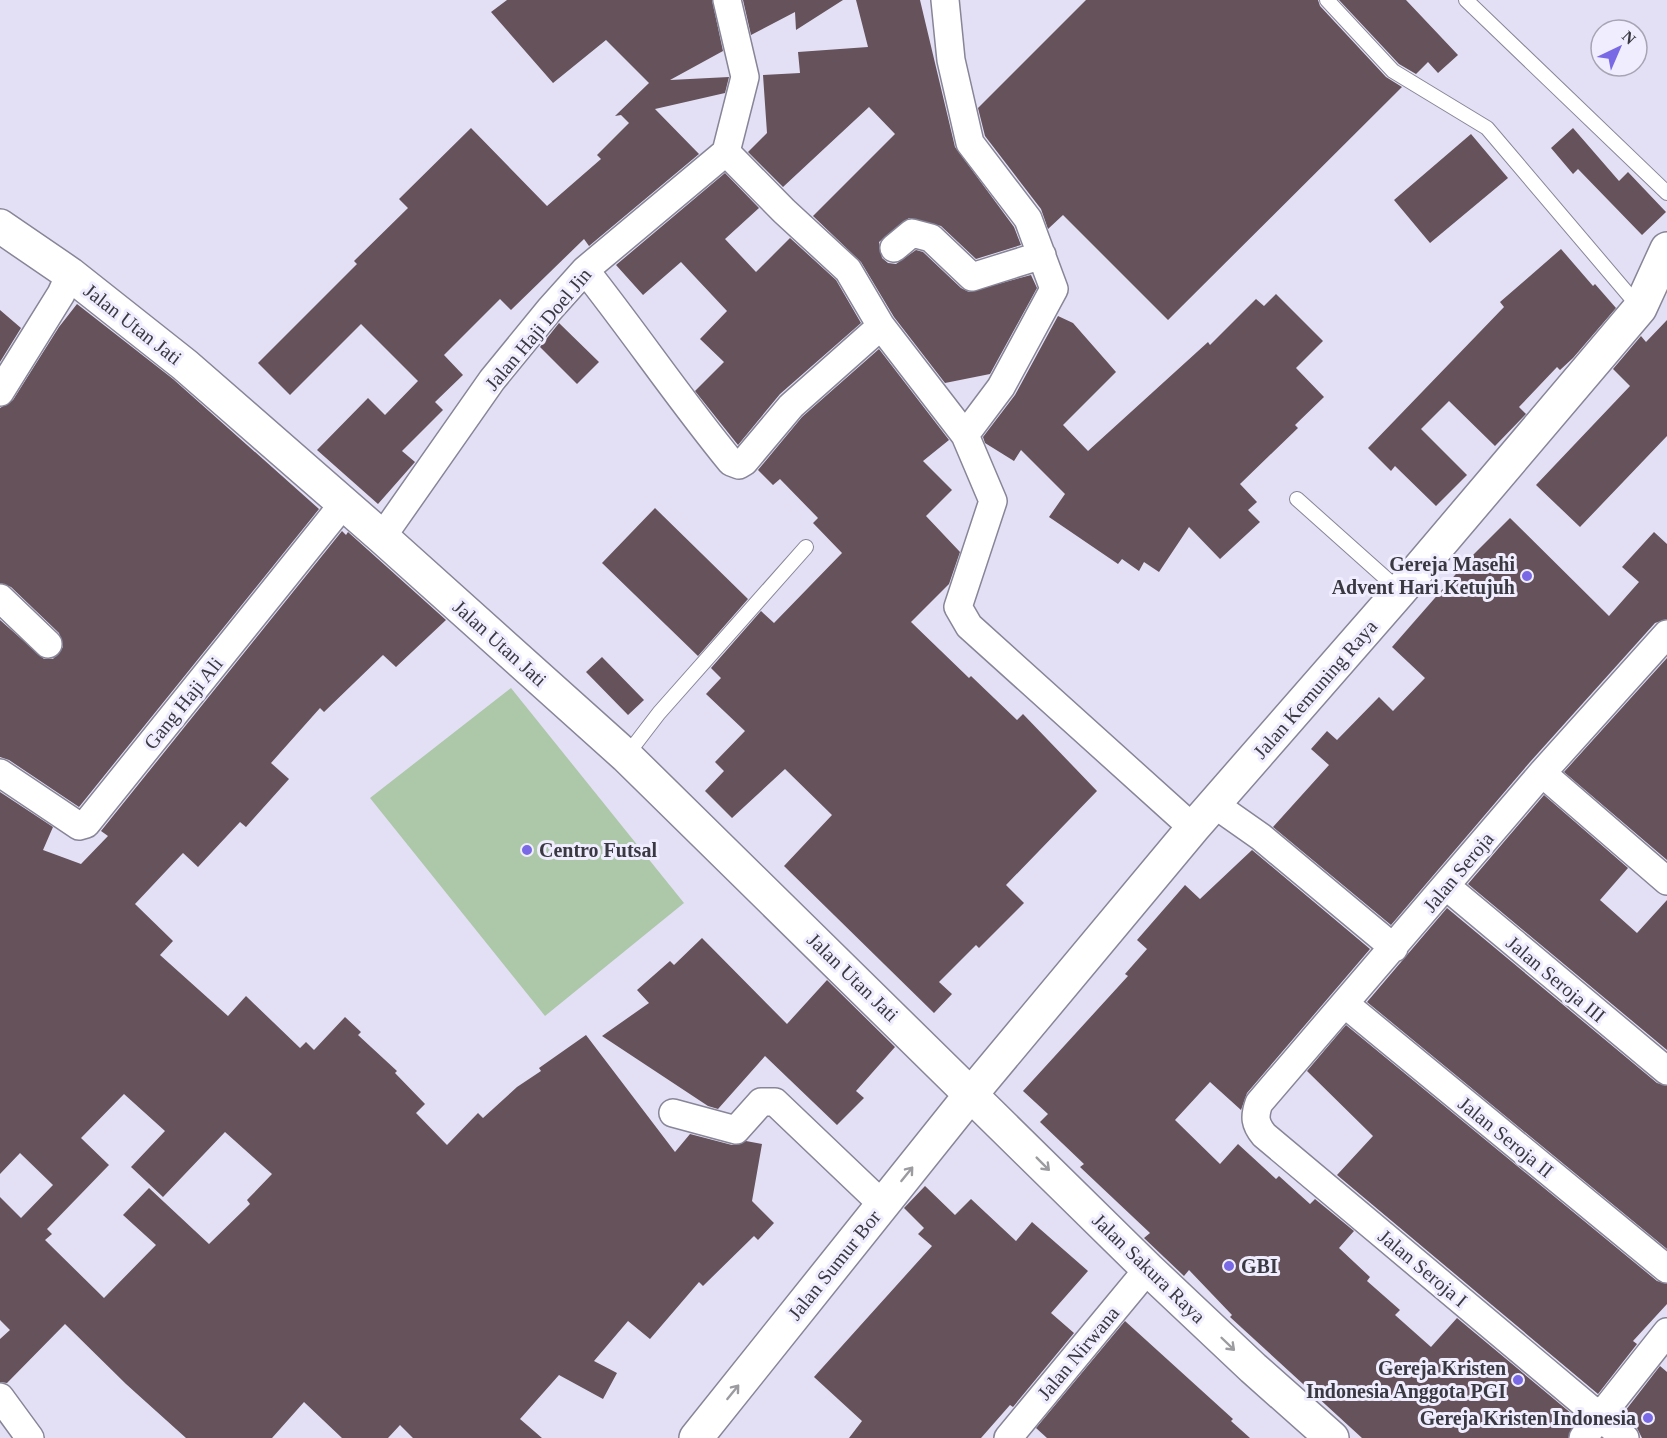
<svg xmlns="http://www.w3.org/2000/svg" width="1667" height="1438" font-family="'Times New Roman',serif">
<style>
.green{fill:#adc7a9}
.building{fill:#65525b;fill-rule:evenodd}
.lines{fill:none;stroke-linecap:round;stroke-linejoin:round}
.service-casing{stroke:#888598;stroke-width:16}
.minor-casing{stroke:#888598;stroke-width:30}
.tertiary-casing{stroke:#888598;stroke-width:36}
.secondary-casing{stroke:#888598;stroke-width:36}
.service{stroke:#fff;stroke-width:14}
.minor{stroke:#fff;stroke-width:27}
.tertiary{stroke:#fff;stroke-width:33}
.secondary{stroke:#fff;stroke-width:33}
.oneway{stroke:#9c9ca0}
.poi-dot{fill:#7969e4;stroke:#f0edff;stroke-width:2}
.labels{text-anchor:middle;stroke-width:6;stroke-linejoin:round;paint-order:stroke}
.street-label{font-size:20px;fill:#3a3941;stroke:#f0edff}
.poi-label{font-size:20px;font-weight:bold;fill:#3a3941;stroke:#f0edff;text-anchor:end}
</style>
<rect width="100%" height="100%" fill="#e3e0f5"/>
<path class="green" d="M 511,688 L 684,903 L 545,1016 L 370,798 Z"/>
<path class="building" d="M 507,0 L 712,0 L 723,51 L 670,80 L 729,77 L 725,93 L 655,109 L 699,154 L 589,246 L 584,239 L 511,310 L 500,299 L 444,355 L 463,375 L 435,402 L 443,410 L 402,451 L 415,462 L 378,504 L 317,450 L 368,398 L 385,415 L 418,381 L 361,324 L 290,395 L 258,363 L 357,264 L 354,261 L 408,208 L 399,199 L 471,128 L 547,206 L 601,159 L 597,155 L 629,123 L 621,115 L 615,116 L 649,83 L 606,40 L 553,83 L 491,12 Z
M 743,0 L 843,0 L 796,30 L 795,12 L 751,35 Z
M 856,0 L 920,0 L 955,147 L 1014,227 L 1021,245 L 976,259 L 941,226 L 909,218 L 879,242 L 882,258 L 888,263 L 896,264 L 916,250 L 923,252 L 961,288 L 969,292 L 1031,275 L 1037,288 L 990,374 L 945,383 L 894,317 L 861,262 L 813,216 L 895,134 L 869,107 L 783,187 L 748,152 L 767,133 L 763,75 L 800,73 L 798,52 L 868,47 Z
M 1086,0 L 1318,0 L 1320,6 L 1386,77 L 1402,87 L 1168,320 L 1063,215 L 1048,229 L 1041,209 L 985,136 L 978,108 Z
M 1339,0 L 1406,0 L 1458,55 L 1438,73 L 1428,62 L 1416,74 L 1399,64 Z
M 1573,128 L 1619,181 L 1628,172 L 1666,212 L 1642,235 L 1578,169 L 1573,174 L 1551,148 Z
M 1471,134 L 1508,178 L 1430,243 L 1394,200 Z
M 725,173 L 759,208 L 725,239 L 756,272 L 790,238 L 836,280 L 861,323 L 780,394 L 738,445 L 695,391 L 724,362 L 700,339 L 727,311 L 681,262 L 643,295 L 616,265 Z
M 1561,249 L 1593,286 L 1595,284 L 1616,308 L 1573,358 L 1560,370 L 1557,367 L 1519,407 L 1526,414 L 1495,446 L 1449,401 L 1421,429 L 1467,475 L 1436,506 L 1395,466 L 1391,471 L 1368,448 L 1504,307 L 1500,302 Z
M 1276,294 L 1323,341 L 1296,368 L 1324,397 L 1295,425 L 1298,428 L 1240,484 L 1257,502 L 1248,510 L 1260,522 L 1220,559 L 1189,527 L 1159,572 L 1144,562 L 1139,571 L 1122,559 L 1118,564 L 1049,517 L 1065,494 L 1021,450 L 1014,461 L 985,443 L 983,437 L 1015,395 L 1058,316 L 1073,323 L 1116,372 L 1063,425 L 1088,451 L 1208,342 L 1210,345 L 1256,299 L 1264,306 Z
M 77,304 L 173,379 L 319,509 L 79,807 L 9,760 L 0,757 L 0,620 L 44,659 L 53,659 L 63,647 L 59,633 L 11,587 L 0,583 L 0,408 L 13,400 L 59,327 Z
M 0,310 L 21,328 L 0,362 Z
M 1667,320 L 1667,436 L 1580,527 L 1536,485 L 1630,386 L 1613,369 L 1641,336 L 1646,342 Z
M 559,323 L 599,362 L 577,384 L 540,347 Z
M 879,349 L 949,440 L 923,461 L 952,490 L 926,516 L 960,552 L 949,584 L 911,622 L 969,678 L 971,676 L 1017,720 L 1023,714 L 1097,791 L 1006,885 L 1024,903 L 979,948 L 976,945 L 939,982 L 952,994 L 934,1013 L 784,866 L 832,815 L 785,769 L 732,818 L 705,791 L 724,771 L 715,762 L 745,731 L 706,694 L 721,678 L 711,668 L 761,611 L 774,623 L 842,553 L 813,523 L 818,518 L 780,479 L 773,485 L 758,470 L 802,417 Z
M 655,508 L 748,599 L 698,656 L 602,563 Z
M 1510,518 L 1609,616 L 1639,582 L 1622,567 L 1654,532 L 1667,544 L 1667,619 L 1655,623 L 1530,762 L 1391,925 L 1273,827 L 1329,765 L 1311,749 L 1327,731 L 1337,740 L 1379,697 L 1393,711 L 1425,678 L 1392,647 L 1469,559 Z
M 342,531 L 346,535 L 348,532 L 446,620 L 396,667 L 383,655 L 324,712 L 320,708 L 271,763 L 289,779 L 246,827 L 240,822 L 198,867 L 183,853 L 135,904 L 173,941 L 160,955 L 228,1016 L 246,996 L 300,1048 L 306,1042 L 314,1050 L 345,1017 L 361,1032 L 358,1035 L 397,1071 L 395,1073 L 425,1104 L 416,1113 L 447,1145 L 478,1113 L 483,1118 L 517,1087 L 541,1071 L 539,1068 L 586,1035 L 675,1152 L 690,1134 L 732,1145 L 746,1141 L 762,1144 L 752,1201 L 774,1223 L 758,1240 L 754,1236 L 703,1286 L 699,1282 L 650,1339 L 628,1321 L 594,1361 L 617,1373 L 603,1399 L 559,1375 L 520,1419 L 542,1438 L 413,1438 L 400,1425 L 388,1438 L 342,1438 L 304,1402 L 272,1438 L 186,1438 L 126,1384 L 65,1324 L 7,1383 L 0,1382 L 0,1339 L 10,1330 L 0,1320 L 0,1197 L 21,1218 L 53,1185 L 20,1153 L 0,1174 L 0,792 L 53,827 L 43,850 L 81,864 L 108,836 L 101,831 ZM 124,1094 L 165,1131 L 131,1167 L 163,1197 L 225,1132 L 272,1174 L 247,1200 L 250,1204 L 209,1244 L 149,1188 L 123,1215 L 156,1245 L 104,1298 L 45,1240 L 52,1234 L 47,1229 L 109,1165 L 81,1138 Z
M 602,657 L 644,700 L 628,715 L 586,672 Z
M 1667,658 L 1667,860 L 1564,772 Z
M 1544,795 L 1628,868 L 1600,900 L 1637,933 L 1667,900 L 1667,1050 L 1468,884 Z
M 1252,850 L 1370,949 L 1247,1093 L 1241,1110 L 1210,1082 L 1175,1120 L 1220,1164 L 1238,1144 L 1276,1179 L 1279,1176 L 1310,1204 L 1315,1199 L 1354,1231 L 1339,1248 L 1370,1277 L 1367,1281 L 1400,1310 L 1395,1315 L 1431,1347 L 1457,1318 L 1578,1419 L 1568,1438 L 1362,1438 L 1230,1317 L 1232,1315 L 1189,1270 L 1184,1276 L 1144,1238 L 1150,1233 L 1080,1167 L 1084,1164 L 1040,1122 L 1048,1114 L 1023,1091 L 1128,976 L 1125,974 L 1147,949 L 1137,940 L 1185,885 L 1200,899 Z
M 1447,908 L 1657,1083 L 1667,1086 L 1667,1249 L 1367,1002 Z
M 702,938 L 787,1024 L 827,980 L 895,1047 L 856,1091 L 864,1098 L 837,1125 L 765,1056 L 718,1109 L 708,1106 L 602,1036 L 649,1003 L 637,990 L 670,961 L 674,965 Z
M 1346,1025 L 1657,1281 L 1667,1284 L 1667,1304 L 1633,1341 L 1637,1344 L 1598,1394 L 1337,1175 L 1373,1136 L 1307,1071 Z
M 925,1186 L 955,1215 L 971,1199 L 1016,1241 L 1032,1222 L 1088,1271 L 1051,1313 L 1074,1333 L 1013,1407 L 1010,1405 L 981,1438 L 849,1438 L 862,1421 L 814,1377 L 932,1246 L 918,1234 L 924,1228 L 904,1208 Z
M 1125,1321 L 1233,1419 L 1231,1421 L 1250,1438 L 1047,1438 L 1036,1428 Z
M 1660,1366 L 1667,1372 L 1667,1438 L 1642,1438 L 1636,1426 L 1622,1415 Z"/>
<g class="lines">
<defs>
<path id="service" d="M 1327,0 L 1393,71 L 1487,128 L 1639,307
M 1466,0 L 1667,193
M 1297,499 L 1400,591
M 626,756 L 659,713 L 806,547"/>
<path id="minor" d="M 945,0 L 951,60 L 970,143 L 1028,219 L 1054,289 L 1001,387 L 965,435
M 726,152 L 784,211 L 848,270 L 881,326 L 965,435 L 993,501 L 958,607 L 969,626 L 1193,828
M 726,152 L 745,77 L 727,0
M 894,248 L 912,233 L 931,238 L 972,277 L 1042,255
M 585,270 C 635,333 680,400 731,462 L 739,465 L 744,462 L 791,406 L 881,326
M 0,392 L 61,294 L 70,274
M 382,537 L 492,380 L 550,309 L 585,270 L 726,152
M 0,598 L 48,644
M 0,773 L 79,826 L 86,824 L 344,503
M 1542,773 L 1667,881
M 1214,804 L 1261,837 L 1394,948
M 1446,886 L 1667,1071
M 1345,1004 L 1667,1269
M 673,1113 L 736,1130 L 761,1102 L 775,1102 L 882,1204
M 0,1397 L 30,1438
M 1008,1438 L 1148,1269
M 1583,1438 L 1667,1332
M 1625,1438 L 1264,1135 C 1255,1124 1254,1117 1259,1103 L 1542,773 L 1667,634"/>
<path id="tertiary" d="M 972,1093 L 1193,828 L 1400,591 L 1640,308 L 1667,249"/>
<path id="secondary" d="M 0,226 L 70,274 L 185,365 L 382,537 L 626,756 L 1148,1269 L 1253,1368 L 1332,1438
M 696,1438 L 972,1093"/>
</defs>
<use href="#service" class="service-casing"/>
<use href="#minor" class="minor-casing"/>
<use href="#tertiary" class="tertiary-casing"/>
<use href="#secondary" class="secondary-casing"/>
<use href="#service" class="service"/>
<use href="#minor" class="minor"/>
<use href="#tertiary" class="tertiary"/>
<use href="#secondary" class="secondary"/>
</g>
<defs><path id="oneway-shaft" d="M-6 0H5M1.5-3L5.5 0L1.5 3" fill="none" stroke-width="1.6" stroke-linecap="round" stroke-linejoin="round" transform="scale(1.5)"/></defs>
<g class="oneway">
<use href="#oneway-shaft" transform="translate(1043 1164) rotate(45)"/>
<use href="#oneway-shaft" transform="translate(907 1174) rotate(-51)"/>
<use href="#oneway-shaft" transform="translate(1228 1344) rotate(44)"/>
<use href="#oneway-shaft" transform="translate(733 1392) rotate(-51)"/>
</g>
<g class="poi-dot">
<circle cx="1527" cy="576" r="6"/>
<circle cx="527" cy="850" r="6"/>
<circle cx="1229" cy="1266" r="6"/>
<circle cx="1518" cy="1380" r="6"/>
<circle cx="1648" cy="1418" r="6"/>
</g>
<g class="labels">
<g class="street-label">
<text transform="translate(133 324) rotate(38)" y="7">Jalan Utan Jati</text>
<text transform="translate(538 329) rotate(-50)" y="7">Jalan Haji Doel Jin</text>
<text transform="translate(500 643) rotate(42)" y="7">Jalan Utan Jati</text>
<text transform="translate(1315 689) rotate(-49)" y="7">Jalan Kemuning Raya</text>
<text transform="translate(183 703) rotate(-51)" y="7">Gang Haji Ali</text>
<text transform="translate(1458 872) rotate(-50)" y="7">Jalan Seroja</text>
<text transform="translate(853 977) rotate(44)" y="7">Jalan Utan Jati</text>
<text transform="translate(1556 979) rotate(40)" y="7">Jalan Seroja III</text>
<text transform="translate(1506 1137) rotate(39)" y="7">Jalan Seroja II</text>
<text transform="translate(834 1265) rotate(-51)" y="7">Jalan Sumur Bor</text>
<text transform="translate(1149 1268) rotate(44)" y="7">Jalan Sakura Raya</text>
<text transform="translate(1423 1268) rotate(40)" y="7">Jalan Seroja I</text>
<text transform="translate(1078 1353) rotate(-50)" y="7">Jalan Nirwana</text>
</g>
<g class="poi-label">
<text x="1515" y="571">Gereja Masehi<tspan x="1515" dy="23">Advent Hari Ketujuh</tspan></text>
<text x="539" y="857" text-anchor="start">Centro Futsal</text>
<text x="1241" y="1273" text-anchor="start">GBI</text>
<text x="1506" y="1375">Gereja Kristen<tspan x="1506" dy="23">Indonesia Anggota PGI</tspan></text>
<text x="1636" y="1425">Gereja Kristen Indonesia</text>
</g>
</g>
<g transform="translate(1619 48) rotate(44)"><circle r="28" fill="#f0edff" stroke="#a7a5b3" stroke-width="1.5"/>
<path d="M0-4.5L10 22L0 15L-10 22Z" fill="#7969e4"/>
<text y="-9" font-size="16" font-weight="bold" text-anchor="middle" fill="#3a3941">N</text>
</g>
</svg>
